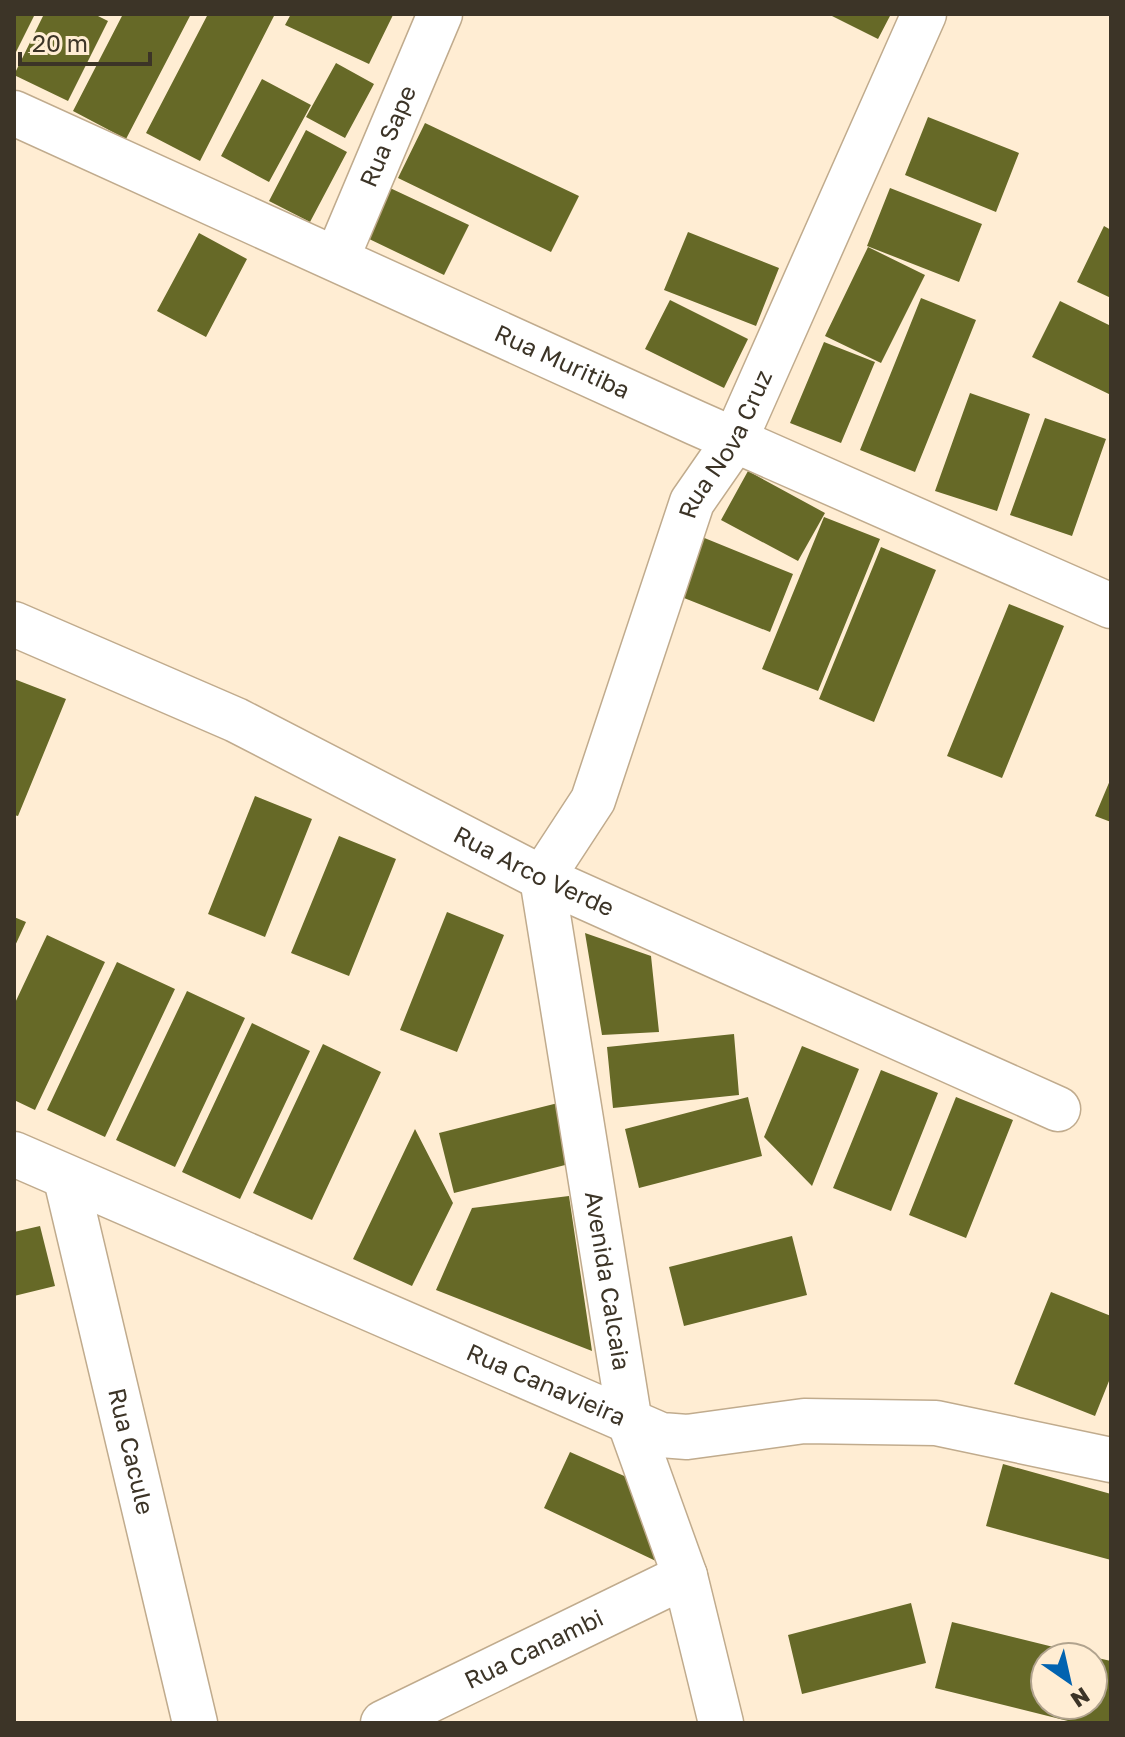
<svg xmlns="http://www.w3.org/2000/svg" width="1125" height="1737" font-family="'Golos Text',sans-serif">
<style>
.building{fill:#666927}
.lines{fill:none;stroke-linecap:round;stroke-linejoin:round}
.minor-casing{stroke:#c0ab8d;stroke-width:47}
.minor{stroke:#fff;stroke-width:44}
.labels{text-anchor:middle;stroke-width:8;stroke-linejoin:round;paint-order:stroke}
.street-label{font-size:24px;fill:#3c3427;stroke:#ffedd3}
</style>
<rect width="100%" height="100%" fill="#ffedd3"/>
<path class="building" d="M 14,14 L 35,14 L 14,56 Z
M 44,14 L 94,14 L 108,21 L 68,101 L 14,75 Z
M 123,14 L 191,14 L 126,139 L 73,111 Z
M 208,14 L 275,14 L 200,161 L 146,133 Z
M 291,14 L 391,14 L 393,15 L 369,64 L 285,25 Z
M 828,14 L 891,14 L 878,39 Z
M 336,63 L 374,84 L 345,138 L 306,117 Z
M 262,79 L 311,105 L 269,182 L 221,156 Z
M 928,117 L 1019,153 L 996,212 L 905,175 Z
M 425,123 L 579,196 L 551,252 L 398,178 Z
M 306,130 L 347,152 L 310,222 L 269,201 Z
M 390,188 L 469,225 L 444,275 L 365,237 Z
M 890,188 L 982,224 L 959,282 L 867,246 Z
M 1104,226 L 1111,230 L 1111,298 L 1077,282 Z
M 688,232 L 779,268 L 756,326 L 664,290 Z
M 199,233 L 247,259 L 206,337 L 157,311 Z
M 868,247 L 925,275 L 881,363 L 825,336 Z
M 921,298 L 976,320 L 915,472 L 860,450 Z
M 670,300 L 748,339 L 724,388 L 645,349 Z
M 1060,301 L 1111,326 L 1111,395 L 1032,357 Z
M 824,342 L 875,362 L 841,443 L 790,423 Z
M 970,393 L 1030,414 L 997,511 L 935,491 Z
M 1045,418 L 1106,439 L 1072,536 L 1010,515 Z
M 748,471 L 825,513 L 798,561 L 721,520 Z
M 824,517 L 880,539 L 818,691 L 762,669 Z
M 702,537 L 793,574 L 770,632 L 679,596 Z
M 881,547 L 936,570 L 874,722 L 819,699 Z
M 1009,604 L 1064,626 L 1002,778 L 947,756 Z
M 14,679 L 66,699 L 18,816 L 14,815 Z
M 1111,778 L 1111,822 L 1095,816 Z
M 255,796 L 312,819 L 265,937 L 208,914 Z
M 339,836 L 396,859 L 349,976 L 291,953 Z
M 447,912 L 504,935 L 457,1052 L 400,1030 Z
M 14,917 L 26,922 L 14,948 Z
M 585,933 L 651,956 L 659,1032 L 602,1035 Z
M 47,935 L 105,962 L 35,1110 L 14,1100 L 14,1005 Z
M 117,962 L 175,989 L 105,1137 L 47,1110 Z
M 187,991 L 245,1018 L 175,1167 L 116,1140 Z
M 252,1023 L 310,1051 L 240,1199 L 182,1172 Z
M 734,1034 L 739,1095 L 613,1108 L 607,1047 Z
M 323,1044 L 381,1072 L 312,1220 L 253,1193 Z
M 802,1046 L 859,1069 L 812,1186 L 764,1137 Z
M 881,1070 L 938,1093 L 891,1211 L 833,1188 Z
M 748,1097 L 762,1156 L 639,1188 L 625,1129 Z
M 956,1097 L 1013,1120 L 966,1238 L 909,1215 Z
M 562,1102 L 577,1162 L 454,1193 L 439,1133 Z
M 415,1129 L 453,1203 L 412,1286 L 353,1259 Z
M 569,1196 L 592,1351 L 436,1290 L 472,1208 Z
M 40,1226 L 55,1286 L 14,1296 L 14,1232 Z
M 792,1236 L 807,1295 L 684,1326 L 669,1267 Z
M 1051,1292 L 1111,1316 L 1111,1376 L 1095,1416 L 1014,1384 Z
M 570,1452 L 631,1479 L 658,1562 L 544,1508 Z
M 1003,1464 L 1111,1494 L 1111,1560 L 986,1526 Z
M 911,1603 L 926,1663 L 802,1694 L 788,1635 Z
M 952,1622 L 1090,1656 L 1045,1657 L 1045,1705 L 1093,1705 L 1093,1657 L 1111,1661 L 1111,1723 L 1076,1723 L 935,1688 Z"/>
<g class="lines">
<defs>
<g id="minor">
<path id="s1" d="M 14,113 L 696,423 L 1111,606"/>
<path id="s2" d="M 337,258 L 440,14"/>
<path id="s3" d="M 14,624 L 236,720 L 542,878 L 1058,1109"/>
<path id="s4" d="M 542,878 L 593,800 L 692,502 L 735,440 L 924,14"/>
<path id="s5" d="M 542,878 L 630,1423 L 685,1576 L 721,1723"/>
<path id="s6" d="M 14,1154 L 661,1435 L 687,1437 L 804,1421 L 936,1423 L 1111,1460"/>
<path id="s7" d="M 66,1179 L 195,1723"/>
<path id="s8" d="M 383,1723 L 685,1576"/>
</g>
</defs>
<use href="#minor" class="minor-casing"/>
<use href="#minor" class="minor"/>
</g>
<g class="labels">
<g class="street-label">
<text dy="8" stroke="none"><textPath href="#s2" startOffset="132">Rua Sape</textPath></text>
<text dy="8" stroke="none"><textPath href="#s1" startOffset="602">Rua Muritiba</textPath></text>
<text dy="8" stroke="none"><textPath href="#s4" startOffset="474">Rua Nova Cruz</textPath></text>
<text dy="8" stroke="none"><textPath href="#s3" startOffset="576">Rua Arco Verde</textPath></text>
<text dy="8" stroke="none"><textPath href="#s5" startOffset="408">Avenida Calcaia</textPath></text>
<text dy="8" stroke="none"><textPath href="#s6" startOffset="580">Rua Canavieira</textPath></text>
<text dy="8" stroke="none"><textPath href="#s7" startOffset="280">Rua Cacule</textPath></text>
<text dy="8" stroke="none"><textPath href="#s8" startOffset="168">Rua Canambi</textPath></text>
</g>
</g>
<rect width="1125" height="1737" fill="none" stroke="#3c3427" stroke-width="32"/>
<g transform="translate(1069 1681) rotate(146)"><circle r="38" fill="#ffedd3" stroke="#b1a38e" stroke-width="2"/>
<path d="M0-6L14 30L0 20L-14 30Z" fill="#0263b0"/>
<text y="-12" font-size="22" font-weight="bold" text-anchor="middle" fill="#3c3427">N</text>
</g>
<path d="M20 52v12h130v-12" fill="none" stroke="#3c3427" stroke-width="4"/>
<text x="32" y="52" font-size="24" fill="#3c3427" stroke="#ffedd3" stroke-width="6" paint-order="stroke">20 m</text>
</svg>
